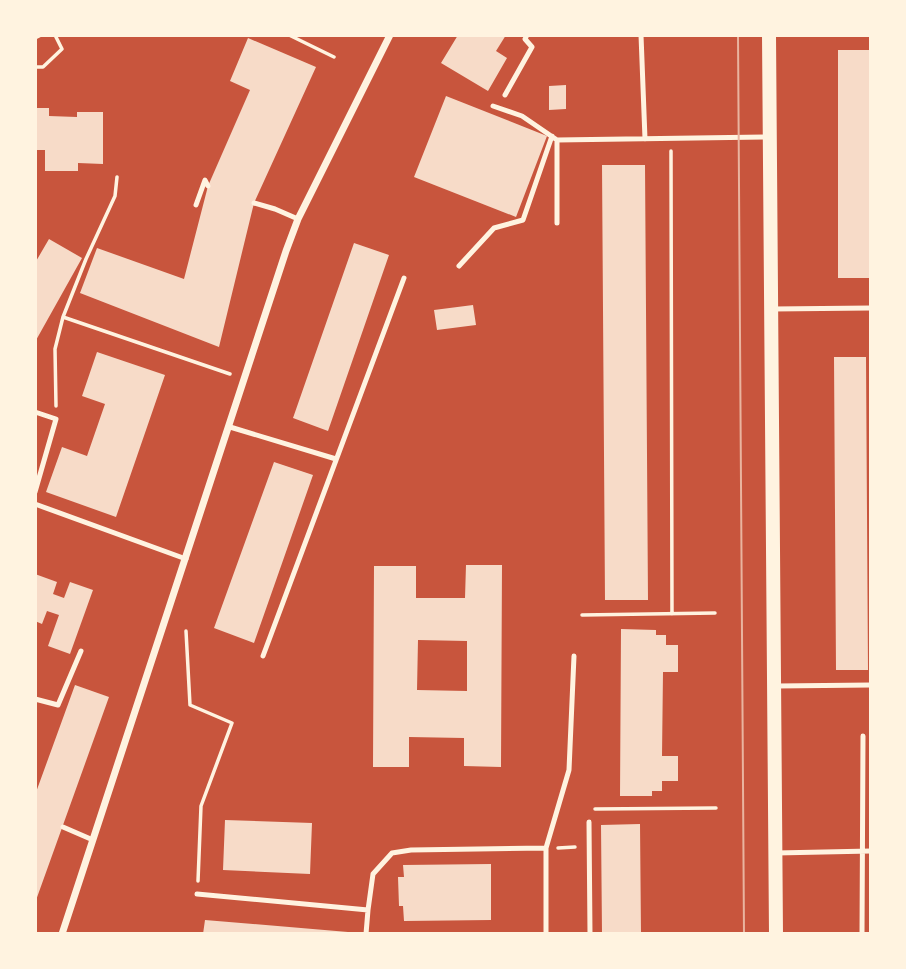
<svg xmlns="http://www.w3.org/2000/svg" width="906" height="969" font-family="'Exo 2',sans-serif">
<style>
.building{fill:#f7dbc8;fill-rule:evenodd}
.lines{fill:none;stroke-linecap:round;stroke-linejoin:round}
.path{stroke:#fff3e0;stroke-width:3.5}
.service{stroke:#fff3e0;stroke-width:5}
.minor{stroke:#fff3e0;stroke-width:7}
.secondary{stroke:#fff3e0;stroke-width:14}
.tram{stroke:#e9b49f;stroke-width:2}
</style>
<rect width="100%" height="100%" fill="#c8553d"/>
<path class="building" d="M 458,35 L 506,35 L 496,51 L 507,58 L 488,91 L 441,63 Z
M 248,38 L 316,67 L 254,203 L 219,347 L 80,293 L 97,248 L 184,279 L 208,186 L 250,90 L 230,81 Z
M 838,50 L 871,50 L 871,278 L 838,278 Z
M 566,85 L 566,109 L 549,110 L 549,86 Z
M 446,96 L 547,136 L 516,217 L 414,177 Z
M 35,108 L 49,108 L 49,116 L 77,117 L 77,112 L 103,112 L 103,164 L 78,163 L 78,171 L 45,171 L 45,150 L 35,150 Z
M 602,165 L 645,165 L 648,600 L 605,600 Z
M 49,239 L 82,258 L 35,342 L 35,263 Z
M 354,243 L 389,255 L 328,431 L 293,418 Z
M 473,305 L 476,325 L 437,330 L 434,310 Z
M 97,352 L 165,375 L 116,517 L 46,492 L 62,447 L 87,456 L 105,404 L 82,396 Z
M 834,357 L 866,357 L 868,670 L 836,670 Z
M 274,462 L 313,475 L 254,643 L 214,628 Z
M 466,565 L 502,565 L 501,767 L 464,766 L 464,738 L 409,737 L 409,767 L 373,767 L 374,566 L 416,566 L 416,598 L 465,598 ZM 418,640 L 467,641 L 467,691 L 417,690 Z
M 35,574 L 57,582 L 53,594 L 64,598 L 70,582 L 93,590 L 70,654 L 48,646 L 59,615 L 47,611 L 42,624 L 35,621 Z
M 621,629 L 656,630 L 656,635 L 666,635 L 666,645 L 678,645 L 678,672 L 663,672 L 662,756 L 678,756 L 678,781 L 662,781 L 662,791 L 652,791 L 652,796 L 620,796 Z
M 75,685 L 109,697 L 35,903 L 35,795 Z
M 225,820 L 312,823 L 310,874 L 223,870 Z
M 640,824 L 641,934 L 602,934 L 601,825 Z
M 491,864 L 491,920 L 404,921 L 403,906 L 399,906 L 398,877 L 404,877 L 403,865 Z
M 205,920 L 348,932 L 348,934 L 203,934 Z"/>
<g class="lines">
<path class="path" d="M 289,35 L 334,57
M 35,38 L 41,35
M 35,67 L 43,67 L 62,49 L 55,35
M 671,151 L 672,614
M 63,317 L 230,374
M 56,406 L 55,349 L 63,317 L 86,259 L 115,196 L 117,177
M 582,615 L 715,613
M 186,631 L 190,705 L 232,723 L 201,806 L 198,881
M 595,809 L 716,808
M 558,848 L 575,847"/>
<path class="service" d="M 641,35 L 645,139
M 505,95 L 532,47 L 525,39 L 527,35
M 493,106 L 522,116 L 557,140 L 770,137
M 557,140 L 557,223
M 254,203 L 275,209 L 298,219
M 196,205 L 205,180 L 208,186
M 459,266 L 494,228 L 523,220 L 552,136
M 773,309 L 871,308
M 35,412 L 56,419 L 35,492
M 230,427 L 336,459
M 35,504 L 186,559
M 263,656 L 404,278
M 777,686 L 871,685
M 35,699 L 58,705 L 81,651
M 589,822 L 590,934
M 63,827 L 93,840
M 776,853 L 871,851
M 197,894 L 368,910 L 366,934
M 368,910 L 373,874 L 392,853 L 411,850 L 546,848
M 546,934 L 546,848 L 569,770 L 574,656
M 862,934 L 863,736"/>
<path class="minor" d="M 62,934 L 286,251 L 298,219 L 390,35"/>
<path class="secondary" d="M 769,35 L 776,934"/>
<path class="tram" d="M 738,35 L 744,934"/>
</g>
<rect width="906" height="969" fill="none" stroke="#fff3e0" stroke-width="74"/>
</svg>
